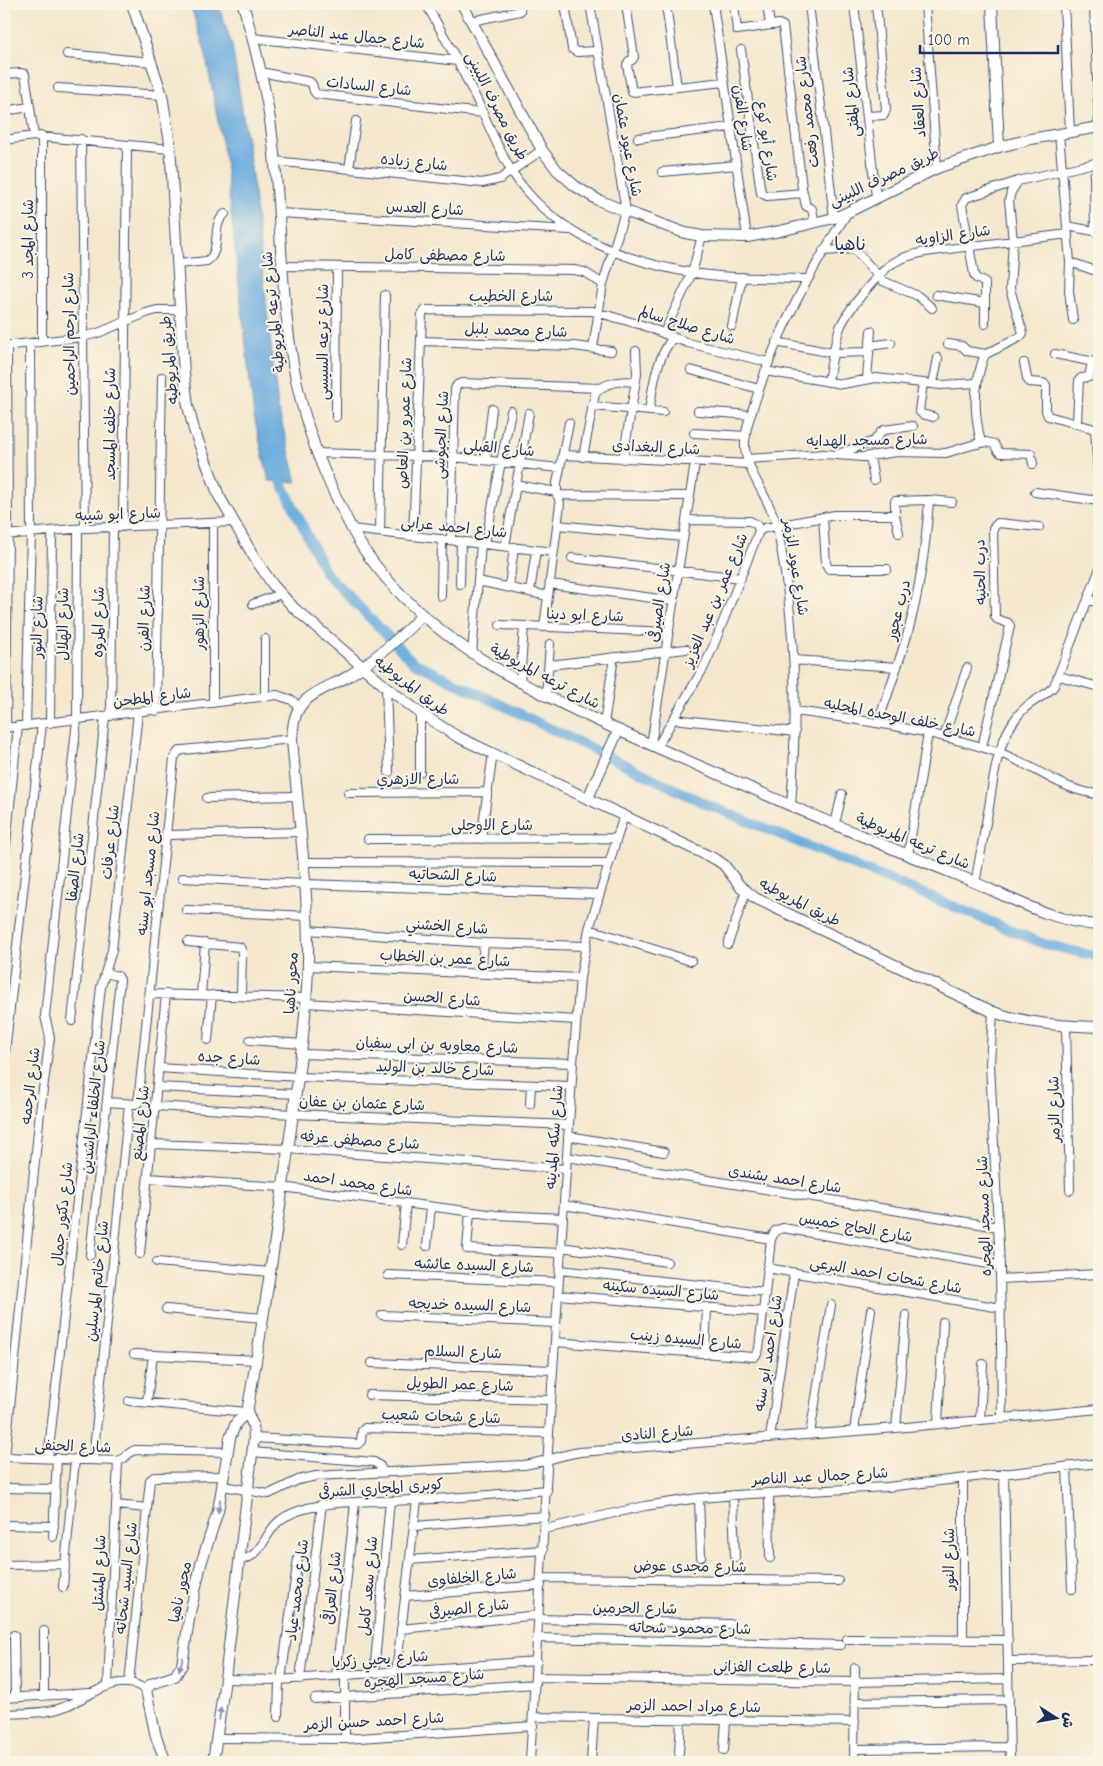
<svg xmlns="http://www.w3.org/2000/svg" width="1103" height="1766" font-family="'Comic Neue','Playpen Sans Arabic',sans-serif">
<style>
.water{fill:#6aacde;stroke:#426e9e}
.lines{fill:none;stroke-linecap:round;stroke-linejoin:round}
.canal{stroke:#6aacde;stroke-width:10}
.street-casing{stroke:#3c4b6f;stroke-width:10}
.secondary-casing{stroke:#3c4b6f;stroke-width:12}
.street{stroke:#fff;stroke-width:8}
.secondary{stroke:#fff;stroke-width:10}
.oneway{fill:#8d97ae}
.labels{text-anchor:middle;stroke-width:4;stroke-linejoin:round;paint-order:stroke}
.street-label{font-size:15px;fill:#1b2f5e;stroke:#fcf5e5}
.quarter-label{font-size:18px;fill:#1b2f5e;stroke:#fcf5e5}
</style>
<rect width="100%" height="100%" fill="#fcf5e5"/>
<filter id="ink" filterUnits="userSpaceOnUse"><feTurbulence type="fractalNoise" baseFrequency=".02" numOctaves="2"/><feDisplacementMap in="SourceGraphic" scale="10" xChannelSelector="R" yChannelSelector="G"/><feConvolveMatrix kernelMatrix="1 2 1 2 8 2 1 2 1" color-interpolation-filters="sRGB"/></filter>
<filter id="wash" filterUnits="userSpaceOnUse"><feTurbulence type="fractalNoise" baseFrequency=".0096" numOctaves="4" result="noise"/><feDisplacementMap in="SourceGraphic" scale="20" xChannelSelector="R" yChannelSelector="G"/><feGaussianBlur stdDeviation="1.12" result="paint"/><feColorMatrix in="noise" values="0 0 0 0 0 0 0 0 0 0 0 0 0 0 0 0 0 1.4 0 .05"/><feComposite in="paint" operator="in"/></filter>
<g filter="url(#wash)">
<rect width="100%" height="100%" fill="#f4e7cd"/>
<path class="water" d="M 190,4 L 218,4 L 232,45 L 251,167 L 278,408 L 297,482 L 269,481 L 254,417 L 225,159 L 205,51 Z"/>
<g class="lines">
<path class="canal" d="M 281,481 L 325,572 L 413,662 L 706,804 L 1044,944 L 1099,957"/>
</g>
</g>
<g filter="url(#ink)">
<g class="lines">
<defs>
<path id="street" d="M 426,4 C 442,32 457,59 471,88 C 485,115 495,144 511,170 C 550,234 629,264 701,274 C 736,279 772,278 807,279
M 565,4 L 572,49 L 577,52 L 597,51
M 590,4 L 625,205 L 625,211 L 603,284 L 593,348
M 626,4 L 634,57 L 632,60 L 629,61 L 627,65 L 632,92 L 724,82
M 666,4 L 677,87
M 713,4 L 747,237
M 734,4 L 737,30 L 779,24 L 783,26 L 802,188 L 806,206 L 812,209 L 815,223
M 767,4 L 770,25
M 809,4 L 834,218
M 854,4 L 876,197
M 925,4 L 937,168
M 1064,4 L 1070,132
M 1094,4 L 1099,127
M 472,21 L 520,11 L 521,4
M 252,38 L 458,61
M 741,50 L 761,193 L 767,196 L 803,193
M 67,54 L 152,62
M 261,72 L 310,82 L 312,84 L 314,91 L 316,94 L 483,113
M 4,74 L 20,73 L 25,74 L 30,107
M 58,88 L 162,95
M 4,111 L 30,107 L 34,136
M 867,116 L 884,115 L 886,109 L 876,4
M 1059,134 L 1070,262 L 1069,291 L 1073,320
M 42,136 L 42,342
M 638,138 L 731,127
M 81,139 L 85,528
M 4,140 L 34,136 L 170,149
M 275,161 L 482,183 L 500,179 L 542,150
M 349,169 L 356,121
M 662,172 L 736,165
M 1094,175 L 1095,231
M 279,213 L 570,230
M 1067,226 L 1099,232
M 823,251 L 854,249 L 883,281 L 918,296 L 932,308
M 1070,262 L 1099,272
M 178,264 L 207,261 C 223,250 210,225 225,214
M 283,266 L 574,270 L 584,272 L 603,284
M 936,295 L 985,303
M 985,324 L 985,283 L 976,278 L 974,274 L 962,205 L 966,198 L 1018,181
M 732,326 L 742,277
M 664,333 L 692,273 L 702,236
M 421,341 L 574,346 L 611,351
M 776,342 L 833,353 L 868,352
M 948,344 L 962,346 L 967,351 L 986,354
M 4,346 L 82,337 L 98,333 L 146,313 L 157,310 L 180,310
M 869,346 L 891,343
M 1055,354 L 1099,363
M 1024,363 L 1027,378 L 1029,382 L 1043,383 L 1046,385 L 1046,411 L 1048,416 L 1095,429 L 1098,473 L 1099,477
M 691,370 L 759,389
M 765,371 L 842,384 L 876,378 L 941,385 L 977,383
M 867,378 L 871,331
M 828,382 C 831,363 834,343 841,325 C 849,309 878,273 893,263 C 903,257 914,254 925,252 L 1068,234
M 923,383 L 919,411 L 922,414 L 933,417
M 933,384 L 938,358
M 592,406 L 663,412
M 649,411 C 654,382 655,362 673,337
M 698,411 L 751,415
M 336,417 L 337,267
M 1077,423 L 1079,380 L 1081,378 L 1089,377 L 1092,362
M 694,433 L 746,436
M 981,443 C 974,412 973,390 983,359 L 986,354 L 1020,337 L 1023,333 L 1010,289 L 1013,241 L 1009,201 L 1011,192 L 1018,181 L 1099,162
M 316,453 L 453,457 L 560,468
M 838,454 L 874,441 L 881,432 L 884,430 L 913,426
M 563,455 L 749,464
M 583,457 L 595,394 C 604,382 622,380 635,382
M 870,457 L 874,480
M 623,459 L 637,374 L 636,351
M 747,459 L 824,454 L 863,457 L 896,452 L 946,453 L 972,445 L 986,442 L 994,444 L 998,451 L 1001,453 L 1031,454 L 1033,464
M 486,460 L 492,409
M 516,485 L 557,492
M 1035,492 L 1099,501
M 557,495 L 689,496
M 823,517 L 826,564 L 829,569 L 887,569
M 686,520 L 750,521 L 757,525 L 759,531
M 557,525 L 683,537
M 123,527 L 127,145
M 351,529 L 554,552
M 380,532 L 385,295
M 899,533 L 895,515 L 895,501 L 929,500 L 952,502
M 4,535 L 85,528 L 233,522
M 413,536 L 422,315 L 425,310 L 592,311 L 642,325 L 688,343 L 768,362
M 451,540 L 455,389 L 457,385 L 462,383 L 601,388
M 485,544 L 511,411
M 505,546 L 529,413
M 572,558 L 741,578
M 478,581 L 548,596
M 460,584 L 461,541
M 550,584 L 674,601
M 509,587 L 514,547
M 530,592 L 536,550
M 441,596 L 442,539
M 1088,600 L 1099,602
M 253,604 L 281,594
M 500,625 L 669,632
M 544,627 L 560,504 L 557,492 L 557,483 L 569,423
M 265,639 L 265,697
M 472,654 L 481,544
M 794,660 L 897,667
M 549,665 L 686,649
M 1059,676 L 1099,687
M 520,683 L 524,626
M 386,687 L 389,772
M 546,697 L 550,644
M 213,703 L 213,523
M 156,711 L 162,377
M 795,711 C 863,720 932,730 997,752 C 1032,763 1062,792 1099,794
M 111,716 L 113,527
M 673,719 L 795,732
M 50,723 L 52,531
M 878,723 C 888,693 899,663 908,632 C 920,589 926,545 929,500
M 604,724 L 614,657
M 26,726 L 31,533 L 30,344
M 4,728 L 277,695 L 292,700 L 299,708
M 6,728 L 8,535 L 7,346
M 944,737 L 967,668
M 651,745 L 695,463
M 657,747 L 704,667 L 713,647 L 759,531 L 765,528 L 835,515 L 895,515
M 982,747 L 1010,626 L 1008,623 L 997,619 L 995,616 L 993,528 L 998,523 L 1039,527
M 420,772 L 420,713
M 348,793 L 488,792
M 207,798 L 296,796
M 791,806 C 798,713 796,619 777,527 C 771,500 746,472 745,447 C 744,431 751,414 756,399 C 777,331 810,272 848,212
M 835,824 L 842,794
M 166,835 L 300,832
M 368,839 L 617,838
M 481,839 L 493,753
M 908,855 L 928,733
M 303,862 L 608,863
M 4,864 L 18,726
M 182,878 L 305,884 L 599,894
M 975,883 C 980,858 984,832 989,807 C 994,775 997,741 1019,714 C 1029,701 1044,698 1054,686 L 1099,571
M 186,910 L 307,916
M 589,929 L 691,961
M 308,930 L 484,943 L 585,946
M 188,942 L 240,947 L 242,952 L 241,995
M 728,944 L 746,891
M 308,966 L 580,978
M 481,974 L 484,943
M 150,994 L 306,998
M 201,995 L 205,943
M 306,1003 L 576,1020
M 993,1012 L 990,1064 L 1000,1266 L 1002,1419
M 72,1021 L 105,717
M 1066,1026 L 1070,1190
M 208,1040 L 212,995
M 250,1040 L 302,1044
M 301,1054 L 573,1063
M 4,1061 L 42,724
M 159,1068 L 298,1077 L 571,1086
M 157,1087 L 296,1094
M 107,1102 L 136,1104 L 138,1103 L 174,758 L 178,752 L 183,750 L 292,739
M 530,1104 L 531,1085
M 155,1106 L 293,1114 L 569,1125
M 568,1136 L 664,1152
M 151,1144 L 288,1149 L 566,1169
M 567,1157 L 998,1227
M 148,1178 L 282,1187 L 496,1215 L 563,1218
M 564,1205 L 771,1239
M 470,1212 L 467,1249 L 561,1253
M 402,1245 L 406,1203
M 427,1246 L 431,1207
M 561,1247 L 667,1262
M 140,1254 L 166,994
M 90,1255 L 120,980 L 118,976 L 105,973
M 157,1262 L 270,1272
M 767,1268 L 1001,1308
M 560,1270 L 765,1292
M 388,1275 L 559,1282
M 1000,1279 L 1099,1274
M 558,1295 L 763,1312
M 166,1309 L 263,1318
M 382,1315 L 556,1323
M 555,1342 L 754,1357 L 757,1354 L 759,1349 L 771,1239 L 775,1231 L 783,1228 L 1000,1266
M 134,1354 L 257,1360
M 705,1354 L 707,1307
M 372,1363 L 553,1370
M 369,1395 L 551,1400
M 129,1401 L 247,1412
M 147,1402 L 153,1355
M 980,1420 L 983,1364
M 938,1424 L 943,1322
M 896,1428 L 906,1315
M 854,1431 L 871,1310
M 810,1434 L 831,1305
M 254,1438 L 358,1444 L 361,1441 L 362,1431 L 365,1428 L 549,1433
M 770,1438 L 794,1273
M 252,1452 L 374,1462 L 380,1466 L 383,1472
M 4,1457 L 118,1461 C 125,1459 128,1452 135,1450 L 228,1452
M 5,1457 L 40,1112 L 50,1037 L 45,1016 L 77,720 L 78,529
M 48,1458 L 101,987 L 112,950 L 138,713
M 93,1460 L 129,1104
M 1067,1467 L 1072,1589
M 1004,1473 L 1010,1762
M 963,1479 L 963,1639
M 223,1486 L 269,1494 L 298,1480 L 316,1476 L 523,1465 C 542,1463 560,1455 580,1452 L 896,1428 L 1099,1409
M 4,1488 L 55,1489
M 769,1493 L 770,1558
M 733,1495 L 735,1557
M 699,1498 L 701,1557
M 116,1505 L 147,1508
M 4,1525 L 54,1526
M 414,1526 L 545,1516
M 545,1529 L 645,1506 L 699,1498 L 750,1494 L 887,1487 L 1099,1463
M 53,1537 L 57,1458
M 239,1560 C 260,1558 263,1539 275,1525 C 282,1517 291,1513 301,1510 C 337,1499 377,1502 414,1500 C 458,1498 503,1494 547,1490
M 410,1560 L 543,1550
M 4,1565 L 66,1564
M 542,1578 L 838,1581
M 63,1587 L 75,1459
M 405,1596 L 541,1585
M 539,1619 L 731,1624
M 401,1629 L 539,1615
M 44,1631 L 44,1696
M 14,1635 L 15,1697
M 538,1638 L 841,1645
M 847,1639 L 1008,1640
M 1008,1661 L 1099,1660
M 396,1672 L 417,1500
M 374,1673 L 390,1501
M 345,1675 L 345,1739
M 336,1676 L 355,1503
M 536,1677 L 855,1682 L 1008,1679
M 225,1679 L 279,1680 L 537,1661
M 300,1679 L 322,1504
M 281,1680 L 298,1558
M 129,1683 L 150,1480 L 154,1477 L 224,1476
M 108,1685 L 118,1461
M 4,1698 L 89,1693
M 315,1699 L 535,1684
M 855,1702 L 1009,1700
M 4,1714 C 22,1713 44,1714 61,1708 C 88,1699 118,1669 146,1690
M 278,1717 L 279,1680
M 533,1717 L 855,1722
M 216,1738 L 345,1739 L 533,1726
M 855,1749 L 1009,1747
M 724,1750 L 726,1720
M 679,1753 L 681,1719
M 530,1762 L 549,1433 L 573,1063 L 580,978 L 589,929 L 624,815
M 591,1762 L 594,1718
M 854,1762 L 855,1668"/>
<path id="secondary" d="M 132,4 L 162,95 L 170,143 L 184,374 L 188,406 L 194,430 L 219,496 L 254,557 L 273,585 L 294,608 L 386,687 L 420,713 L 458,737 L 717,860 L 724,865 L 740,886 L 755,898 L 993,1012 C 1028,1024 1063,1026 1099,1027
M 243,4 C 254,42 264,81 270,120 C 281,195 279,270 290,345 C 298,401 314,454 340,505 C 348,522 356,539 367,554 C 424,633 506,678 592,718 C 645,743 699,766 753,789 C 824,821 895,850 967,879 C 1009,897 1053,922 1099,925
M 462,4 L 542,150 L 557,170 L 575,186 L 598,200 L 625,211 L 685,233 L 702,236 L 747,237 L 780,231 L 834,218 L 848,212 L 937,168 L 999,147 L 1031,139 L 1099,127
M 992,4 L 999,147
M 588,798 L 618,731
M 166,1762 L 156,1737 L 146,1690 L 151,1684 L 175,1676 L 182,1665 L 190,1613 L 201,1564 L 218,1511 L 230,1438 L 236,1423 L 247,1412 C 262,1332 273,1252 285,1172 C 294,1104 306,1035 308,965 C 309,890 298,814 292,739 C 293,725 294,713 303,703 C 314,691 333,685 347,677 C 375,659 399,640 422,615
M 213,1762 L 225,1679 L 254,1438 L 253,1425 L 247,1412"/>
</defs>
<use href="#street" class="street-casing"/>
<use href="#secondary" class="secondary-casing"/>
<use href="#street" class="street"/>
<use href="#secondary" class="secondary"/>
</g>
<defs><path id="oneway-solid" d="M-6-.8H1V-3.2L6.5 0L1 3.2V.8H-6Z" transform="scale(1.25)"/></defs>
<g class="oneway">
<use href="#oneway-solid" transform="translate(219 1506) rotate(100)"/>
<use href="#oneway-solid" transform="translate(181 1664) rotate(107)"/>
<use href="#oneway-solid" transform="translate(220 1714) rotate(-82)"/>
</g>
</g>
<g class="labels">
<g class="street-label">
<text transform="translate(357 36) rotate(6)" y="5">شارع جمال عبد الناصر</text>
<text transform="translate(369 86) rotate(6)" y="5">شارع السادات</text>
<text transform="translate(851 102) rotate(-96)" y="5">شارع المفتى</text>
<text transform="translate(918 102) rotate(-94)" y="5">شارع العقاد</text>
<text transform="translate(497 106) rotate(63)" y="5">طريق مصرف اللبينى</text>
<text transform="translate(807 112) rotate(-97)" y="5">شارع محمد رفعت</text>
<text transform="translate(743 118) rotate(82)" y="5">شارع الفرن</text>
<text transform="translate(767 141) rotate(82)" y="5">شارع أبو كوع</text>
<text transform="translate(628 145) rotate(80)" y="5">شارع عبود عثمان</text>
<text transform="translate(414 162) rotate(6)" y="5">شارع زياده</text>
<text transform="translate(884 177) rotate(-25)" y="5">طريق مصرف اللبينى</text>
<text transform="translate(425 208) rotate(3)" y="5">شارع العدس</text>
<text transform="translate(953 235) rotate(-8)" y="5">شارع الزاويه</text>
<text transform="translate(28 239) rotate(-90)" y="5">شارع المجد 3</text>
<text transform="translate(445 255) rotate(1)" y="5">شارع مصطفى كامل</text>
<text x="511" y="301">شارع الخطيب</text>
<text transform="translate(273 312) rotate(-96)" y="5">شارع ترعه المريوطية</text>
<text transform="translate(687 325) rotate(17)" y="5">شارع صلاح سالم</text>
<text transform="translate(516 330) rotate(2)" y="5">شارع محمد بلبل</text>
<text transform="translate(69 334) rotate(-91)" y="5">شارع ارحم الراحمين</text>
<text transform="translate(323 342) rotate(-90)" y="5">شارع ترعه السيسى</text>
<text transform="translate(169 360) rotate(-95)" y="5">طريق المريوطيه</text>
<text transform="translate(404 423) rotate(-88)" y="5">شارع عمرو بن العاص</text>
<text transform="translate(110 424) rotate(-90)" y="5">شارع خلف المسجد</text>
<text transform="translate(441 435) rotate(-87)" y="5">شارع الجيوشى</text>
<text transform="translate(867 440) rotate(-1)" y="5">شارع مسجد الهدايه</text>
<text transform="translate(656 447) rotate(3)" y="5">شارع البغدادى</text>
<text transform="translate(499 448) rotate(5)" y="5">شارع القبلى</text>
<text transform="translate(118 514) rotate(-2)" y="5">شارع ابو شيبه</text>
<text transform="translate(454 527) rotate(6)" y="5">شارع احمد عرابى</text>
<text transform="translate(796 567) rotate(81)" y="5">شارع عبود الزمر</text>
<text transform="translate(980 572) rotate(-91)" y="5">درب الحنيه</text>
<text transform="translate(715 600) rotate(-67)" y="5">شارع عمر بن عبد العزيز</text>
<text transform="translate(659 602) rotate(-81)" y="5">شارع الصيرفى</text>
<text transform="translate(898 610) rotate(-76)" y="5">درب عجور</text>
<text transform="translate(199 613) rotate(-90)" y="5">شارع الزهور</text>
<text transform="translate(585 615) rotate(2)" y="5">شارع ابو دينا</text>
<text transform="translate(144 618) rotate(-89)" y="5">شارع الفرن</text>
<text transform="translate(98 622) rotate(-89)" y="5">شارع المروه</text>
<text transform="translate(63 624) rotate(-90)" y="5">شارع الهلال</text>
<text transform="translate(37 627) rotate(-89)" y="5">شارع النور</text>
<text transform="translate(545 676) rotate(28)" y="5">شارع ترعه المريوطية</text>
<text transform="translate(412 686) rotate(37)" y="5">طريق المريوطيه</text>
<text transform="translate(152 697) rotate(-7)" y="5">شارع المطحن</text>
<text transform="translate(900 717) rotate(11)" y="5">شارع خلف الوحده المحليه</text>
<text x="418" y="784">شارع الازهري</text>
<text x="492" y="830">شارع الاوجلى</text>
<text transform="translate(913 841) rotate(23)" y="5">شارع ترعه المريوطية</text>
<text transform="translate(110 842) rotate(-84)" y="5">شارع عرفات</text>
<text transform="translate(75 867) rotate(-84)" y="5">شارع الصفا</text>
<text transform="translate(148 873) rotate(-84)" y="5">شارع مسجد ابو سنه</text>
<text transform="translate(453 875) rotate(2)" y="5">شارع الشحاتيه</text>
<text transform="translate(800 902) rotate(27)" y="5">طريق المريوطيه</text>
<text transform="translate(447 926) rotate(4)" y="5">شارع الخشني</text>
<text transform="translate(445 958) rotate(3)" y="5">شارع عمر بن الخطاب</text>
<text transform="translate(291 983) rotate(-87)" y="5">محور ناهيا</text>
<text transform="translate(442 998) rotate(4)" y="5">شارع الحسن</text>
<text transform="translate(437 1045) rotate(2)" y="5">شارع معاويه بن ابى سفيان</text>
<text transform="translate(229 1058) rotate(4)" y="5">شارع جده</text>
<text transform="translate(435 1068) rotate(2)" y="5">شارع خالد بن الوليد</text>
<text transform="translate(30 1086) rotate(-83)" y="5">شارع الرحمه</text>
<text transform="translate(362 1103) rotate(2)" y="5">شارع عثمان بن عفان</text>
<text transform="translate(93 1107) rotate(-84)" y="5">شارع الخلفاء الراشدين</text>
<text transform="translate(1054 1109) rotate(-91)" y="5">شارع الزمر</text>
<text transform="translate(140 1123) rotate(-84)" y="5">شارع المصنع</text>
<text transform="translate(554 1137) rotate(-86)" y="5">شارع سكه المدينه</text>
<text transform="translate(360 1140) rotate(4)" y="5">شارع مصطفى عرفه</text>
<text transform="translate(785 1179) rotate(9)" y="5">شارع احمد بشندى</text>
<text transform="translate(358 1183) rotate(8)" y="5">شارع محمد احمد</text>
<text transform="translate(62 1214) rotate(-84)" y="5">شارع دكتور جمال</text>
<text transform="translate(984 1216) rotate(-92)" y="5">شارع مسجد الهجره</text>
<text transform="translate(856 1227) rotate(10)" y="5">شارع الحاج خميس</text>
<text transform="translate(474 1265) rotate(2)" y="5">شارع السيده عائشه</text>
<text transform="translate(886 1275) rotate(10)" y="5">شارع شحات احمد البرعى</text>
<text transform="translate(97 1281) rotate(-84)" y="5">شارع خاتم المرسلين</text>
<text transform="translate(661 1290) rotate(5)" y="5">شارع السيده سكينه</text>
<text transform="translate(470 1305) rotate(2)" y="5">شارع السيده خديجه</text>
<text transform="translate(686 1339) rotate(5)" y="5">شارع السيده زينب</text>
<text transform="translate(463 1352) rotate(2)" y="5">شارع السلام</text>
<text transform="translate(768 1353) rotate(-81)" y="5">شارع احمد ابو سنه</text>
<text transform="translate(460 1384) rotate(2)" y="5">شارع عمر الطويل</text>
<text transform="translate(441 1416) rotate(2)" y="5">شارع شحات شعيب</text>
<text transform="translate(657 1433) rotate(-4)" y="5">شارع النادى</text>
<text transform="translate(73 1446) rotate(2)" y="5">شارع الحنفى</text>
<text transform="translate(820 1476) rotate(-3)" y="5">شارع جمال عبد الناصر</text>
<text transform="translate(381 1488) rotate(-4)" y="5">كوبرى المجاري الشرقى</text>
<text transform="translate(949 1559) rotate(-90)" y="5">شارع النور</text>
<text transform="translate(690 1566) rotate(1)" y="5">شارع مجدى عوض</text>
<text transform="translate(99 1573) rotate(-88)" y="5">شارع المشتل</text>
<text transform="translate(472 1577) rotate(-5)" y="5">شارع الخلفاوى</text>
<text transform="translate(126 1578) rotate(-84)" y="5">شارع السيد شحاته</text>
<text transform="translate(368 1586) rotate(-85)" y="5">شارع سعد كامل</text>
<text transform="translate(332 1588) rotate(-84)" y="5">شارع العراقى</text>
<text transform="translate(297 1590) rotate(-83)" y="5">شارع محمد عياد</text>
<text transform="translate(180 1592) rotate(-78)" y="5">محور ناهيا</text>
<text transform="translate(469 1608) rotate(-6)" y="5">شارع الصيرفى</text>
<text transform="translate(635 1608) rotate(1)" y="5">شارع الحرمين</text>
<text transform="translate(690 1628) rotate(1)" y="5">شارع محمود شحاته</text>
<text transform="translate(380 1659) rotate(-4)" y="5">شارع يحيي زكريا</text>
<text transform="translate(772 1667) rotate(1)" y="5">شارع طلعت الفزانى</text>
<text transform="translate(424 1678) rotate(-4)" y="5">شارع مسجد الهجره</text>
<text transform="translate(694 1706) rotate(1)" y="5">شارع مراد احمد الزمر</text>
<text transform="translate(374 1721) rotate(-3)" y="5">شارع احمد حسن الزمر</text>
</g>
<g class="quarter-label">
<text x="850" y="250">ناهيا</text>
</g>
</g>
<rect width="1103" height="1766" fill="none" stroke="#fcf5e5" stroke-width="20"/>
<g transform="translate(1056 1718) rotate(101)" stroke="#fcf5e5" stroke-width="4" paint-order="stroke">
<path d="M0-4L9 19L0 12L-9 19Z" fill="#1b2f5e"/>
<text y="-8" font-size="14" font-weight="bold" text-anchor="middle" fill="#1b2f5e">ش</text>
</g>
<path d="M920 45v8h138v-8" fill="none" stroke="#1b2f5e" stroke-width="2.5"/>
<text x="928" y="45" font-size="15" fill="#1b2f5e" stroke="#fcf5e5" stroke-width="4" paint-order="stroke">100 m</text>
</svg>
